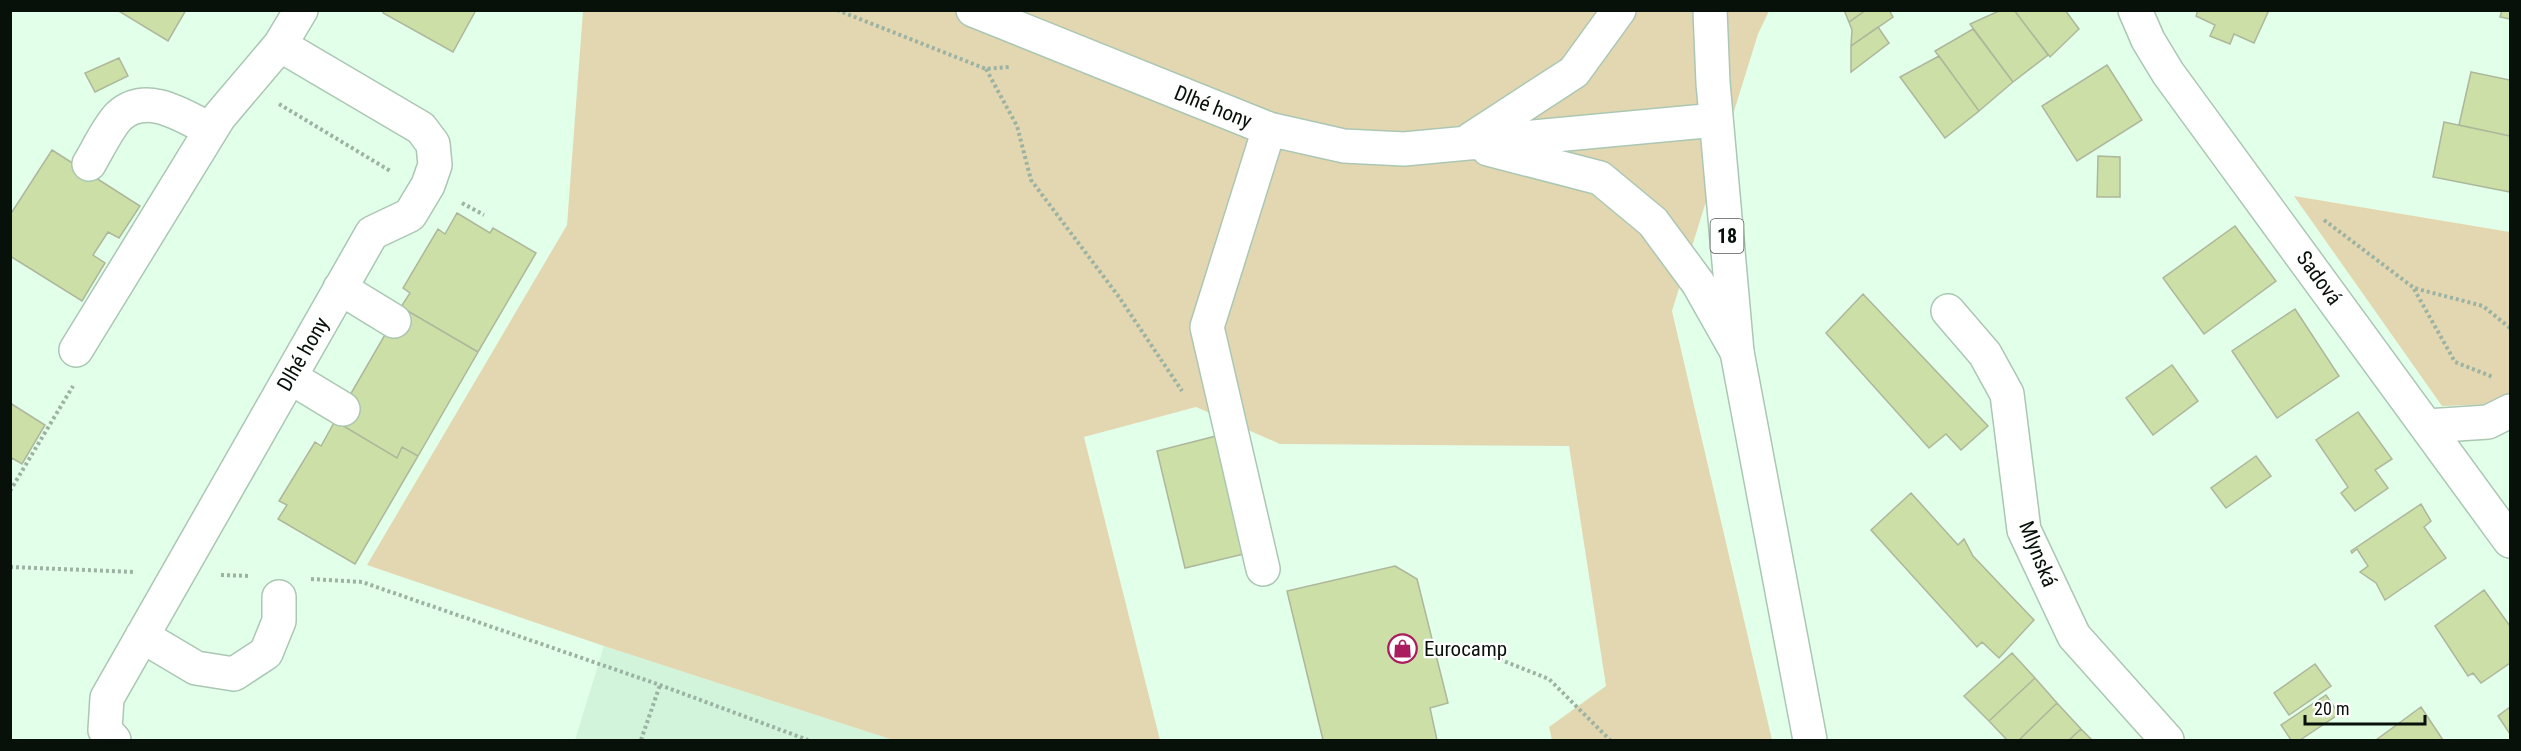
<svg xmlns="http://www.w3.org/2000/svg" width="2521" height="751" font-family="'Roboto Condensed',sans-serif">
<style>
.built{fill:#d1f4db}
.green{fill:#e3d7b1}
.building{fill:#ccdfa6;stroke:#adb79b;stroke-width:1.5}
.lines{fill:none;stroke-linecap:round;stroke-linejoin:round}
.minor-casing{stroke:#abc7b3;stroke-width:36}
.major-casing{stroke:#abc7b3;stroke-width:36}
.path{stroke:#9cb3a3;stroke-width:4;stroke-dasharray:3 3;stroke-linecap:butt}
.minor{stroke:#fff;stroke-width:33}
.major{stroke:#fff;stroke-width:33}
.labels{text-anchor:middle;stroke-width:4.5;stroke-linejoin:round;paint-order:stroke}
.shield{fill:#fff;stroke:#515854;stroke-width:1.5}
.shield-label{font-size:20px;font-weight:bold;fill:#07110a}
.street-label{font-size:21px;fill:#07110a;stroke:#fff}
.poi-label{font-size:21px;fill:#07110a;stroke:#fff;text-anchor:start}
</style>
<rect width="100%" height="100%" fill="#e2ffea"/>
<path class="built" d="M 604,646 L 893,740 L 575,740 Z"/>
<path class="green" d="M 583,11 L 1769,11 L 1758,34 L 1672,311 L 1772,740 L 1552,740 L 1549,727 L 1606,686 L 1569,446 L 1280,444 L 1196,407 L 1084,437 L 1160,740 L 893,740 L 604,646 L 367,565 L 567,225 Z
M 2294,196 L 2510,232 L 2510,394 L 2498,404 L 2442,406 Z"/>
<path class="building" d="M 117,10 L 186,10 L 168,41 Z
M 384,10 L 476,10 L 453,52 L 383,13 Z
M 1844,10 L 1866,10 L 1849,22 Z
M 1866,10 L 1889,10 L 1893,17 L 1851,46 L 1852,30 L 1849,22 Z
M 2001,10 L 2014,10 L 2048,55 L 2013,82 L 1970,24 Z
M 2014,10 L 2065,10 L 2079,29 L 2050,57 Z
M 2198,10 L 2269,10 L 2254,43 L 2234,34 L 2230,44 L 2210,36 L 2215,25 L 2196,16 Z
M 2502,10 L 2510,10 L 2510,19 L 2500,17 Z
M 1878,27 L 1889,43 L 1851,72 L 1851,46 Z
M 1973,29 L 2013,82 L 1979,111 L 1935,51 Z
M 1939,56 L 1979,111 L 1945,138 L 1900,77 Z
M 119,58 L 128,76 L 95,92 L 85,73 Z
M 2107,65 L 2142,120 L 2077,161 L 2042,106 Z
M 2471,72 L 2510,80 L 2510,136 L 2459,125 Z
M 2444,122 L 2510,136 L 2510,192 L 2433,177 Z
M 52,150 L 140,206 L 119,238 L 108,232 L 93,255 L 105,263 L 82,301 L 10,256 L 10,215 Z
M 2098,156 L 2120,157 L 2120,197 L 2097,197 Z
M 457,213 L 490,233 L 493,228 L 536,253 L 478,352 L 401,307 L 410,293 L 403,288 L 438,229 L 445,234 Z
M 2235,226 L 2276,281 L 2204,334 L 2163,278 Z
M 1863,294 L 1988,426 L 1961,450 L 1946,434 L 1929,448 L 1826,333 Z
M 401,307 L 478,352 L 418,456 L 402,447 L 397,458 L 335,421 Z
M 2295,309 L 2339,376 L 2277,418 L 2232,351 Z
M 2172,365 L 2198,401 L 2153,435 L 2126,398 Z
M 10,403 L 45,425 L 22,464 L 12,458 L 10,461 Z
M 2358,412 L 2392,459 L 2375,470 L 2388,488 L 2355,511 L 2341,493 L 2348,487 L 2316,440 Z
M 335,421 L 397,458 L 402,447 L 418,456 L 355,564 L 278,519 L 287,505 L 279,501 L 315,442 L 321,446 Z
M 1216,436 L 1244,554 L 1185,568 L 1157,451 Z
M 2256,456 L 2271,476 L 2226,508 L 2211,488 Z
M 1911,493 L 1958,545 L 1964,539 L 1973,556 L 2034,620 L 1999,658 L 1982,642 L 1977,647 L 1871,530 Z
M 2421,504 L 2431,521 L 2424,527 L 2446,558 L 2385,600 L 2376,583 L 2360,572 L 2368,566 L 2357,549 L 2352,553 L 2351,551 Z
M 1395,566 L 1417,579 L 1448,703 L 1430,708 L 1437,740 L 1323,740 L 1287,591 Z
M 2484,590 L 2510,626 L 2510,663 L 2481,683 L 2473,673 L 2468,676 L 2435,626 Z
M 2012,653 L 2035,678 L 1989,721 L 1964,696 Z
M 2315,664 L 2331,686 L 2289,715 L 2274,693 Z
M 2035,678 L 2057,703 L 2019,740 L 2007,740 L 1989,721 Z
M 2326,695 L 2339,714 L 2300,740 L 2291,740 L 2281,725 Z
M 2057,703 L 2081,729 L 2069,740 L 2019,740 Z
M 2421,707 L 2443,740 L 2376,740 Z
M 2510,707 L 2510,734 L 2498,716 Z
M 2081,729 L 2092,740 L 2069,740 Z"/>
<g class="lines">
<defs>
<path id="minor" d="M 973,10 L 1269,129 L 1344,146 L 1404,149 L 1716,120
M 2135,10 L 2148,40 L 2168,73 L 2510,541
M 1471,139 L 1574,72 L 1619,10
M 1488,149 L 1600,178 L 1653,222 L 1698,283 L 1737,352
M 89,164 C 97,151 108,127 119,116 C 147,90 185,117 211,130
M 340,288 L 394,321
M 1948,311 L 1985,354 L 2007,394 L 2024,530 L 2074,636 L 2167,740
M 76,350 L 219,117 L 280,45 L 301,10
M 290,377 L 343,409
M 2427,426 L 2488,422 L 2510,411
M 1263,569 L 1207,327 L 1269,129
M 142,636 L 196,668 L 234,674 L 266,653 L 279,621 L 279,597
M 114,740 L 105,730 L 107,698 L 372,233 L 410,215 L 428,185 L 435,165 L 433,144 L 421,128 L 280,45"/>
<path id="major" d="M 1710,10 L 1713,83 L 1737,352 L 1810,740"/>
</defs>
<use href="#minor" class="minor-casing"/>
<use href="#major" class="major-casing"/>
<path class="path" d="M 837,10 L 986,69 L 1009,67
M 986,69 L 1017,126 L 1031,180 L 1119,297 L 1182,391
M 279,104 L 392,172
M 462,203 L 484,215
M 2324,220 L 2414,288 L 2483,306 L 2510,328
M 2414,289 L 2455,362 L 2493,377
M 10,491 L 73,386
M 10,567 L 136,572
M 221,575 L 250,576
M 311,579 L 362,582 L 660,685 L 808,740
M 1466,646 L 1549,679 L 1610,740
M 641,740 L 660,685"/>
<use href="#minor" class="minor"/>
<use href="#major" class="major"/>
</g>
<defs>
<symbol id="shop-ring" viewBox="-11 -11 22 22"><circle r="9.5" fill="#fff" stroke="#a91c5e" stroke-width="1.5"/><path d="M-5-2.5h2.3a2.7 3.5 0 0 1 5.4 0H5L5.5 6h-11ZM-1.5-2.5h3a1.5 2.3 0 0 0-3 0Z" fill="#a91c5e"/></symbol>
</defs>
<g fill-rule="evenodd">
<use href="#shop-ring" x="1386" y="632" width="33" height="33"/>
</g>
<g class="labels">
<rect class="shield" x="1710.5" y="219" width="33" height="34" rx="4.5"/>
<g class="shield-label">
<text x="1727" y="243">18</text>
</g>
<g class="street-label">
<text transform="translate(1213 107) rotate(22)" y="7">Dlhé hony</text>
<text transform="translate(2319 278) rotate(54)" y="7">Sadová</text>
<text transform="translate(303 354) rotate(-60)" y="7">Dlhé hony</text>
<text transform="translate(2038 554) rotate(68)" y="7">Mlynská</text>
</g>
<g class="poi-label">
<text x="1424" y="656">Eurocamp</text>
</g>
</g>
<rect width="2521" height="751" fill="none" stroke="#07110a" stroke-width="24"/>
<path d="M2305 715v9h120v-9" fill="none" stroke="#07110a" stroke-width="3"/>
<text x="2314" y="715" font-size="18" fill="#07110a" stroke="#ffffff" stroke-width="4.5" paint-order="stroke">20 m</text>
</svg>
